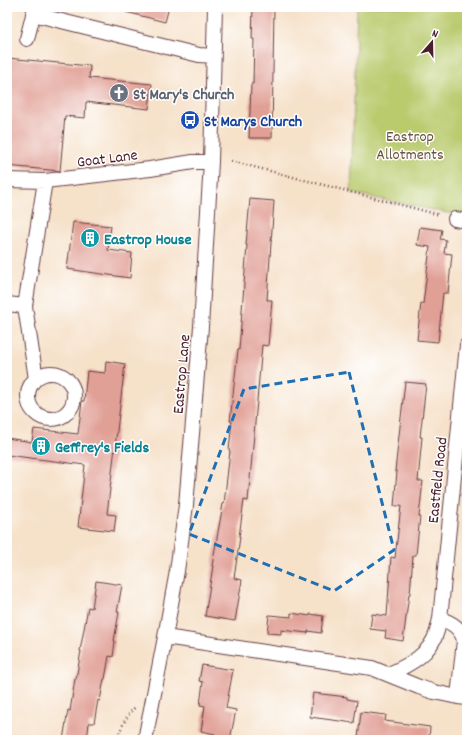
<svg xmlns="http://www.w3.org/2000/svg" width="474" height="747" font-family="Dekko,sans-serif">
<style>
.green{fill:#bacb6e;stroke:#82754c}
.building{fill:#e1a096}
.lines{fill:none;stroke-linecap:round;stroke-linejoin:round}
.minor-casing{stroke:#643c43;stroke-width:16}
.path{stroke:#643c43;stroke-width:2.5;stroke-dasharray:1 3;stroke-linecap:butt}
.minor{stroke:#fff;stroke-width:14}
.marked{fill:none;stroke:#1f6fb2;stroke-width:3;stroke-dasharray:8 5;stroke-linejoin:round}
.labels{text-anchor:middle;stroke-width:3;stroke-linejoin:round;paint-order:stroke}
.worship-label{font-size:16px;font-weight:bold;fill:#5b616d;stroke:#fff;text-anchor:start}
.transit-label{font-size:16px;font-weight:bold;fill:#164399;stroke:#fff;text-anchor:start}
.park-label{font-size:16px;fill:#6c533f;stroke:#fff}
.street-label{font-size:16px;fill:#4a1f2b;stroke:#fff}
.culture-label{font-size:16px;font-weight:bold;fill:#0d838f;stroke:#fff;text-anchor:start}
</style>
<rect width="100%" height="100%" fill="#fff"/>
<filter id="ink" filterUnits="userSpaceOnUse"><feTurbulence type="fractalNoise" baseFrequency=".025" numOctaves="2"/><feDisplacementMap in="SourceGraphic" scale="8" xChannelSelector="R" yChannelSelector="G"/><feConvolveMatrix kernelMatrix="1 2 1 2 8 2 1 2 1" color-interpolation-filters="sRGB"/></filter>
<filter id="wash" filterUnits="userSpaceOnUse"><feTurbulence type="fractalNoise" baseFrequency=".012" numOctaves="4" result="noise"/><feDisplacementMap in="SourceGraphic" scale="16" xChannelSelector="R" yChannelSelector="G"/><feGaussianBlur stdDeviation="0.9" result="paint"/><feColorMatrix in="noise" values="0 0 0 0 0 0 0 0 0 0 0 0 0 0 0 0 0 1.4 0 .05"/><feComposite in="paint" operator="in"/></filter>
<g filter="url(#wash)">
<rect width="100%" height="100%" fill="#f6e1c9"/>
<path class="green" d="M 357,7 L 467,7 L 467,217 L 351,193 Z"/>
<g id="blocks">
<path class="building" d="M 127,7 L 169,7 L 165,22 L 126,12 Z
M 253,7 L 274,7 L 272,138 L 249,138 L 251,84 L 253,84 L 254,39 L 252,39 Z
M 7,58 L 90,66 L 89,78 L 152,84 L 149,109 L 86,102 L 85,118 L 65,116 L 60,171 L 7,166 Z
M 250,199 L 274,201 L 267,300 L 272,300 L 268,346 L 262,345 L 248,501 L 244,500 L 239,537 L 240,537 L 234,578 L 242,580 L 235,621 L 205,616 L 213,566 L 212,566 L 223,504 L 224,504 L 230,451 L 229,450 L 232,421 L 230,421 L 238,350 L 239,350 L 247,245 L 246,245 Z
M 73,222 L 111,226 L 108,250 L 132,253 L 130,278 L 67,269 Z
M 420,227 L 442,230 L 440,239 L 446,240 L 444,253 L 452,254 L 448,293 L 443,293 L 438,342 L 417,340 L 421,303 L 423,304 L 430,247 L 417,245 Z
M 106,361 L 125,364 L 107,514 L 116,515 L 114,531 L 78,527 L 85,465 L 7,455 L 7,438 L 32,442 L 34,429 L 78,434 L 82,401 L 84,401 L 87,371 L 105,373 Z
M 405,382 L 426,384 L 420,437 L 422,437 L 418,481 L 423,481 L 419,516 L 420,516 L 416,555 L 413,555 L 410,594 L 409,594 L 403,641 L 385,638 L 386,631 L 370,629 L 372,614 L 387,616 L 391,557 L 395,558 L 401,506 L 394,506 L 397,471 L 395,471 Z
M 96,581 L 122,585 L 117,612 L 119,612 L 114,641 L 115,641 L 113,657 L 109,656 L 105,679 L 104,679 L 100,701 L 98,700 L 94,723 L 89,723 L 87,740 L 63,740 L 68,710 L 70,711 L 75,679 L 76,679 L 81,651 L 80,651 L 88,607 L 92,608 Z
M 291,613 L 310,616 L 310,614 L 323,616 L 321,633 L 308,631 L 308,633 L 281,630 L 281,634 L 267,633 L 269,615 L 291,617 Z
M 202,665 L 233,670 L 226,708 L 236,710 L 230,740 L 214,740 L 215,734 L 201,731 L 205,706 L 200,705 L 203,682 L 199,681 Z
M 313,693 L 347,697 L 347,699 L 357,701 L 354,723 L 310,717 Z
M 361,712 L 386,715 L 385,721 L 430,727 L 429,740 L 371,740 L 358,738 Z"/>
</g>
</g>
<g filter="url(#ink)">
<use href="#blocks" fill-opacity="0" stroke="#643c43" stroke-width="1"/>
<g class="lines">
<defs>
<path id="minor" d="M 33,14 L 199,55 L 214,56
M 27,39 L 35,7
M 7,180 L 45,181 L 150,169 L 193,162 L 211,162
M 455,219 L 467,221
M 7,304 L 25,306 L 45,181
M 25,306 L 36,379
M28 396a23 23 0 1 1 46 0a23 23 0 1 1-46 0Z
M 440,619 C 451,622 460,627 464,640 L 458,697
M 165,637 L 372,668 L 419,687 L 434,692 L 458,697 L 467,698
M 389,674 C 409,665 431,654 437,631 C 438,627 439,623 440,619 L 467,345
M 145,740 L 165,637 L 177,571 L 186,505 L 201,327 L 211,162 L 215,7"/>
</defs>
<use href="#minor" class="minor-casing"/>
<path class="path" d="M 231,161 L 440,215
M 116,740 C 120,731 128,711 136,707"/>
<use href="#minor" class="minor"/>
</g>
</g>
<path class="marked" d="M 349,372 L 394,550 L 334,591 L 189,534 L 244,389 Z"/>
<defs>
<symbol id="church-disc" viewBox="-11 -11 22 22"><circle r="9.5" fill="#6b7280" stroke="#fff"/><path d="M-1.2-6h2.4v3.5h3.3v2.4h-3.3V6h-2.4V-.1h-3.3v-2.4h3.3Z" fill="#fff"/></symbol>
<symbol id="bus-disc" viewBox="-11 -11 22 22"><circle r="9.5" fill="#1a4fb4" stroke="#fff"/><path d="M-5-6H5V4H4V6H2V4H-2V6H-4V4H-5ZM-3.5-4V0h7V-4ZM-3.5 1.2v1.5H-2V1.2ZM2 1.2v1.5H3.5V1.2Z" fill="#fff"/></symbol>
<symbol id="building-disc" viewBox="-11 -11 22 22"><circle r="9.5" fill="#0f9aa8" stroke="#fff"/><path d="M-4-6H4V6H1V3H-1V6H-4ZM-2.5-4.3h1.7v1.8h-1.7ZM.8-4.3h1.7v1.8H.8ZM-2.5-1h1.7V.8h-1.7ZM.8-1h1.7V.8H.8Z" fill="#fff"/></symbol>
</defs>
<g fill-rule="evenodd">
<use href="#church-disc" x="108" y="82" width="22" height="22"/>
<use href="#bus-disc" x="179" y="109" width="22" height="22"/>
<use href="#building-disc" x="79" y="227" width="22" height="22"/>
<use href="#building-disc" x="30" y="435" width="22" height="22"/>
</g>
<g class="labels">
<g class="worship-label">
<text x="133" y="99">St Mary's Church</text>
</g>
<g class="transit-label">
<text x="204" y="126">St Marys Church</text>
</g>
<g class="park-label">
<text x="410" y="141">Eastrop<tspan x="410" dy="18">Allotments</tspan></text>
</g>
<g class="street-label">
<text transform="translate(107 157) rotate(-7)" y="6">Goat Lane</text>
<text transform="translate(180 374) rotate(-85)" y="6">Eastrop Lane</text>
<text transform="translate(436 480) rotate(-84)" y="6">Eastfield Road</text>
</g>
<g class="culture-label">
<text x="104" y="244">Eastrop House</text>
<text x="55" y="452">Geffrey's Fields</text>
</g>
</g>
<rect width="474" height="747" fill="none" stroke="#fff" stroke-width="24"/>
<g transform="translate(432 42) rotate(20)" stroke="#ffffff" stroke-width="3" paint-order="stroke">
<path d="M0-3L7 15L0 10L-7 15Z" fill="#4a1f2b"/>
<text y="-6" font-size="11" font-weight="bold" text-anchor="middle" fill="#4a1f2b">N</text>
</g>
</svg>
